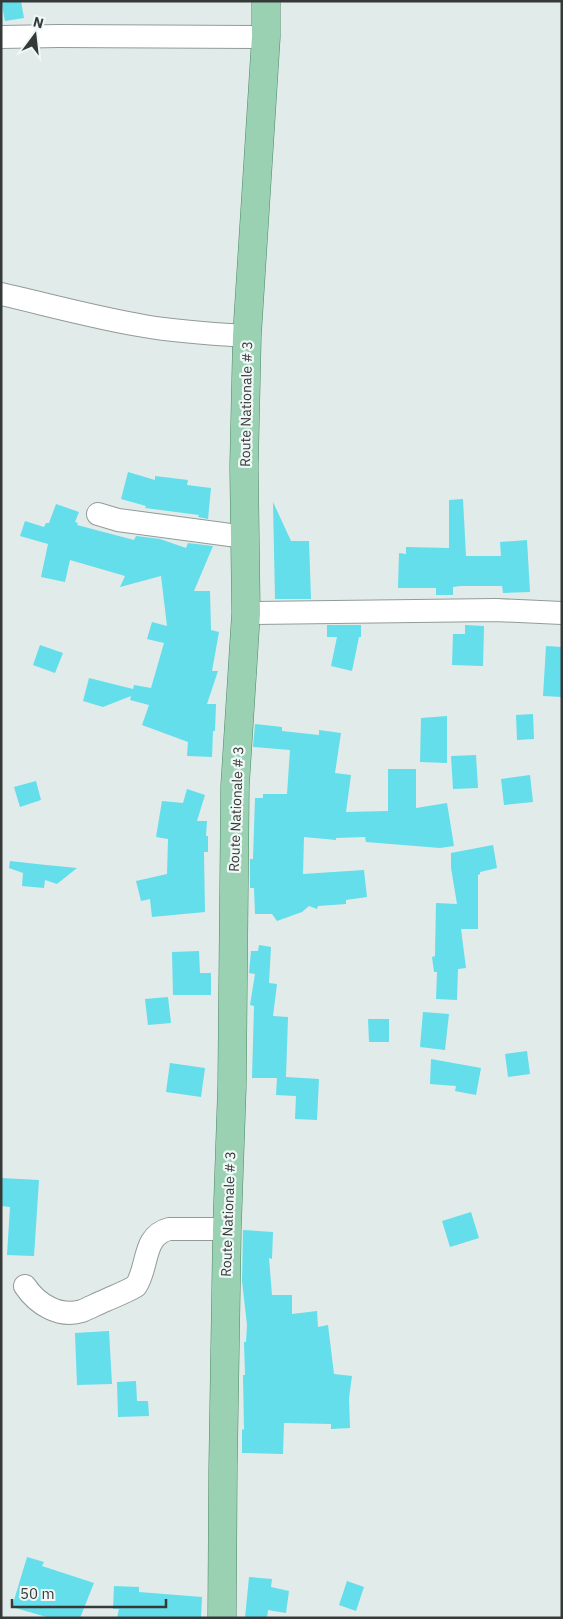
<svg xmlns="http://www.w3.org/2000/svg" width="563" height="1619" font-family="'IBM Plex Sans',sans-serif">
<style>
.building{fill:#63deea}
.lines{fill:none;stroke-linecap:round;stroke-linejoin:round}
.minor-casing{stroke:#929b99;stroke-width:24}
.major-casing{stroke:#4b8866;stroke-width:29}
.minor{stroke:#fff;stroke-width:22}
.major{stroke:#9ad1b2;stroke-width:28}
.labels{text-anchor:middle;stroke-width:4.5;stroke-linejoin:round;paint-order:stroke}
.street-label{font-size:14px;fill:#353938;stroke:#eff8f6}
</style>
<rect width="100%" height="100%" fill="#e1ebe9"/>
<path class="building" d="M 1,1 L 21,1 L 24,18 L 5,21 Z
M 128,472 L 155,480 L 155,476 L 188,480 L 187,485 L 211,488 L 208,519 L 198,517 L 199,515 L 145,508 L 146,506 L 121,499 Z
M 463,499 L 466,556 L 501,556 L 500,542 L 527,540 L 530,592 L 503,593 L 502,586 L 461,586 L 453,587 L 453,595 L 436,595 L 436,588 L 398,588 L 399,553 L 406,554 L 406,547 L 449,548 L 449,500 Z
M 273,502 L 291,541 L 309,541 L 311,599 L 275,599 Z
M 56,504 L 79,512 L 75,522 L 78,523 L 77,525 L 134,540 L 136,536 L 160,539 L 186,548 L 188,543 L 213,546 L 194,591 L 210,591 L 211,630 L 219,632 L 212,671 L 218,671 L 207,704 L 216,704 L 215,731 L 213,731 L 212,757 L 187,756 L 188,742 L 142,725 L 149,705 L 130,700 L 131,696 L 103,707 L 83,701 L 89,678 L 133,689 L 134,685 L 151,688 L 164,643 L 147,639 L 152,622 L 167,626 L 161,576 L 120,587 L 125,576 L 70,560 L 65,582 L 41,577 L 48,544 L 20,536 L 25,521 L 44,527 L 46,523 L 49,523 Z
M 327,625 L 361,625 L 361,637 L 359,637 L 352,671 L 331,666 L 337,637 L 327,637 Z
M 465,625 L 484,626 L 483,666 L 452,665 L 453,634 L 465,634 Z
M 40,645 L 63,653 L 55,673 L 33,665 Z
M 546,646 L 562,647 L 562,697 L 543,696 Z
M 533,714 L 534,739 L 517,740 L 516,715 Z
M 447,716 L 447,763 L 420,762 L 421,718 Z
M 255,724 L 282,727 L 282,731 L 319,735 L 319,730 L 341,733 L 335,773 L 351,775 L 346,812 L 388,811 L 388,769 L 416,769 L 416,808 L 447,803 L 454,846 L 440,848 L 366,842 L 365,837 L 336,838 L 336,840 L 304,837 L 303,874 L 364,870 L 367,897 L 346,900 L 346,904 L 318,906 L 317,909 L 309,906 L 302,912 L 277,921 L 272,914 L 255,914 L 254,888 L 250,888 L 250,859 L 253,859 L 255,798 L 263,798 L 263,794 L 287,794 L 290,750 L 253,747 Z
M 476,755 L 478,788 L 453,789 L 451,756 Z
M 530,775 L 533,802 L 504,805 L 501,779 Z
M 36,781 L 41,800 L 20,807 L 14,787 Z
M 187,789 L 205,795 L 197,821 L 207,821 L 206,836 L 208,836 L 208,852 L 204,852 L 205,912 L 152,917 L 150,899 L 141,901 L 136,881 L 167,874 L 168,839 L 156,837 L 162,801 L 183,803 Z
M 493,845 L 497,868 L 480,872 L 480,874 L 478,875 L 478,929 L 461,929 L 466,968 L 458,969 L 457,1000 L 436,999 L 437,972 L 434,972 L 432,957 L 435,956 L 436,903 L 457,904 L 451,868 L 451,853 Z
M 10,861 L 46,865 L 77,868 L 57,884 L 45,880 L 44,888 L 22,886 L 23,873 L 9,868 Z
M 259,945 L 271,947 L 269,983 L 277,984 L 273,1016 L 288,1017 L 286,1077 L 319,1079 L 317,1120 L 295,1119 L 296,1096 L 276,1095 L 277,1078 L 252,1078 L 254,1006 L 250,1005 L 255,974 L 249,973 L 251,951 L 258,951 Z
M 199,951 L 200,973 L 211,973 L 211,995 L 173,995 L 172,952 Z
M 168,997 L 171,1023 L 148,1025 L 145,999 Z
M 423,1012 L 449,1014 L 445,1050 L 420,1047 Z
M 368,1019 L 389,1019 L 389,1042 L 369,1042 Z
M 527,1051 L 530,1074 L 508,1077 L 505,1054 Z
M 431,1059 L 481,1068 L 476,1095 L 455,1091 L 456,1086 L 430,1084 Z
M 170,1063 L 205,1068 L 201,1097 L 166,1092 Z
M 1,1178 L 39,1180 L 34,1256 L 7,1255 L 10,1207 L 1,1206 Z
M 471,1212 L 479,1238 L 450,1247 L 442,1221 Z
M 243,1230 L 273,1232 L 272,1259 L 269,1258 L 272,1295 L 292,1295 L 292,1314 L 317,1311 L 318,1327 L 328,1325 L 334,1374 L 352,1376 L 349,1398 L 350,1428 L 331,1429 L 331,1424 L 284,1423 L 283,1454 L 242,1453 L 242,1429 L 244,1430 L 243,1375 L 245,1375 L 244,1342 L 246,1342 L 247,1325 L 242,1281 Z
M 109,1331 L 112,1384 L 77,1385 L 75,1333 Z
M 136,1381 L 137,1401 L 148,1401 L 149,1416 L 118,1417 L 117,1382 Z
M 27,1557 L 44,1562 L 42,1566 L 94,1583 L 80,1618 L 50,1618 L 12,1607 Z
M 249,1577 L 272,1579 L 271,1587 L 289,1591 L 286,1613 L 268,1610 L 267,1618 L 245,1618 Z
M 347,1581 L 364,1587 L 356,1611 L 339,1605 Z
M 114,1586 L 139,1587 L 139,1592 L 202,1597 L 201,1618 L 117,1618 L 119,1609 L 113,1609 Z"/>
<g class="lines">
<defs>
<path id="minor" d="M 1,37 L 59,36 L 266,37
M 1,294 C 49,305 96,318 144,326 C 178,332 213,334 247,336
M 98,514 L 118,520 L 245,537
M 246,613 L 496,610 L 562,613
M 25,1286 C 37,1304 59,1318 82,1311 C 89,1308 97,1304 104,1301 C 115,1296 126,1292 136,1286 C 149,1266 142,1236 169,1229 L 227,1229"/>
<path id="major" d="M 222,1618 L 223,1468 L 227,1229 L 232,1086 L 235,786 L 246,613 L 244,466 L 247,336 L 266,37 L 266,1"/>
</defs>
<use href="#minor" class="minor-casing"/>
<use href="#major" class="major-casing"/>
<use href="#minor" class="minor"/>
<use href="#major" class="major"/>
</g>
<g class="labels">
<g class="street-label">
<text transform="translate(246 404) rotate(-89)" y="5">Route Nationale # 3</text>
<text transform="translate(236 809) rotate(-88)" y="5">Route Nationale # 3</text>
<text transform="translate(228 1214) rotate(-88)" y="5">Route Nationale # 3</text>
</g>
</g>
<rect width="563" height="1619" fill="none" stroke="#353938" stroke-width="5"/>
<g transform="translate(35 35) rotate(15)" stroke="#eff8f6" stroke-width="4" paint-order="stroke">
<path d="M0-4L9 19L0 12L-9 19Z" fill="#353938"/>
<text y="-8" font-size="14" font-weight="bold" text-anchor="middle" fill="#353938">N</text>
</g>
<path d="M12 1599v8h154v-8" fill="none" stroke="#353938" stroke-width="2.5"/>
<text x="20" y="1599" font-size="15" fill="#353938" stroke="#eff8f6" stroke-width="4" paint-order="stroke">50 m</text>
</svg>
